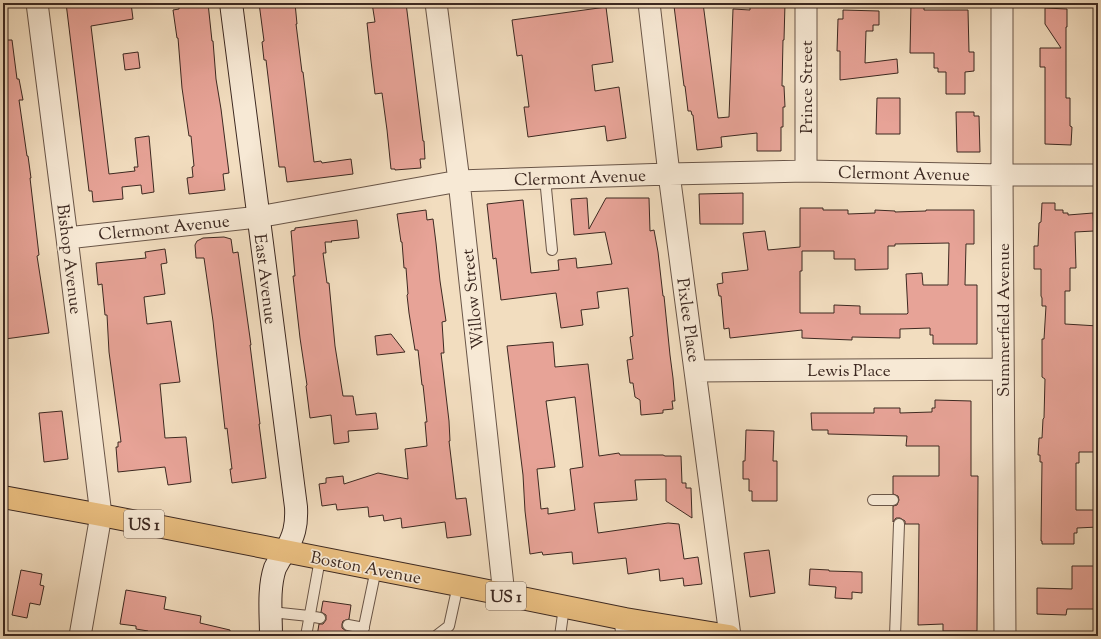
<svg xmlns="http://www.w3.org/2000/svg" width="1101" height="639" font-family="'Sorts Mill Goudy',serif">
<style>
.building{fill:#e7a397;stroke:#3d2921;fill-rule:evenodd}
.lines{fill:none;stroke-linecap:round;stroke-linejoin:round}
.lane-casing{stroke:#6a5648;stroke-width:12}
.street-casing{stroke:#6a5648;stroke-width:23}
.secondary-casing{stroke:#3d2921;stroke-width:24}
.primary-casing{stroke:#3d2921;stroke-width:24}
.lane{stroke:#f7e9d5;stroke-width:10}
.street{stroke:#f7e9d5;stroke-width:21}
.secondary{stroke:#f7e9d5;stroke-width:22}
.primary{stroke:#e9be80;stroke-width:22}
.labels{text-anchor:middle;stroke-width:3.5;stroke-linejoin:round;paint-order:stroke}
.shield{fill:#f7e9d5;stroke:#756357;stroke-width:1}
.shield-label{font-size:16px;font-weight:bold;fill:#3d2921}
.street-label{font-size:17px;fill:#3d2921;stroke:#f7e9d5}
</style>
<rect width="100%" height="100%" fill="#f2ddbf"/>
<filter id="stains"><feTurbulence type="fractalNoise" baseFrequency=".005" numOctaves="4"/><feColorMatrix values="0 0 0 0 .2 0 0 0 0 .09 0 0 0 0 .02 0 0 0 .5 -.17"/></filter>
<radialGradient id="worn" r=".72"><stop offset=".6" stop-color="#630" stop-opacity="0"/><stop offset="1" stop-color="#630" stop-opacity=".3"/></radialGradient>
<path class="building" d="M 66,3 L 99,3 L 100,7 L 131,3 L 133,19 L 91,26 L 109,174 L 135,171 L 134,167 L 138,167 L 135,138 L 149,136 L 154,192 L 142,194 L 141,185 L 122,187 L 123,199 L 93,202 L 92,191 L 89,191 Z
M 208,3 L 212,41 L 213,41 L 216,79 L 221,109 L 229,173 L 223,174 L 225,190 L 189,194 L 187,178 L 193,177 L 192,167 L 194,166 L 191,136 L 189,136 L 182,88 L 178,38 L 177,38 L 173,10 L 179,9 L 179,6 Z
M 259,3 L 295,3 L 297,24 L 296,24 L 302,72 L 303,72 L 314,162 L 321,161 L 322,163 L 351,159 L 353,174 L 287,182 L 285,167 L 279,167 L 266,60 L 264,60 L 262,42 L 264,41 Z
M 372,3 L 406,3 L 423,141 L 424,141 L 425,159 L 420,159 L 421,168 L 395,170 L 395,169 L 391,169 L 387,130 L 382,93 L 375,94 L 371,61 L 367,23 L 375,22 Z
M 699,3 L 703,3 L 718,118 L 729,117 L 733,9 L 750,10 L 750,3 L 785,3 L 784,40 L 783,40 L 782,86 L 784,86 L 785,107 L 783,107 L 783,127 L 781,127 L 781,151 L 757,151 L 757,133 L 721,137 L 722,147 L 697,150 L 693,115 L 692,115 L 691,111 L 688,111 L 685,86 L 684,86 L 674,6 Z
M 911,3 L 924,3 L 924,10 L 968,10 L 969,52 L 974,52 L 974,71 L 965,72 L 965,94 L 946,94 L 946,72 L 938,72 L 938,68 L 934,68 L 934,53 L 910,53 Z
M 606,7 L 613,62 L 592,65 L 595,91 L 619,87 L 626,138 L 607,141 L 605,126 L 528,137 L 524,107 L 529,107 L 522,55 L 517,56 L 512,20 Z
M 1045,8 L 1067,9 L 1067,27 L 1066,27 L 1066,98 L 1070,98 L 1070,126 L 1072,127 L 1071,145 L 1045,144 L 1045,67 L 1040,67 L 1040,48 L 1061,48 L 1045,24 Z
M 843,10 L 879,11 L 879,25 L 873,25 L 873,31 L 866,31 L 865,63 L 897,59 L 898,73 L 840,80 L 840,51 L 837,51 L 838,19 L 843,19 Z
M 3,40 L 12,40 L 17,79 L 19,79 L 23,100 L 19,100 L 27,156 L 28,156 L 31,178 L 30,178 L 39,255 L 37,256 L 49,333 L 5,339 L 5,332 L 3,332 Z
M 138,52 L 140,68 L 125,70 L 123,54 Z
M 877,98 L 900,98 L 900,134 L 876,134 Z
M 956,112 L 974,112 L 974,116 L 979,116 L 980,152 L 957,152 Z
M 743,193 L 743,224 L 700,224 L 699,194 Z
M 587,198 L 589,229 L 606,198 L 649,198 L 650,231 L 654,230 L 658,252 L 663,296 L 664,296 L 670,355 L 673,378 L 675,401 L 672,401 L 673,409 L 663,410 L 663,413 L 641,415 L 640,400 L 635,397 L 633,383 L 630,383 L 627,360 L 633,359 L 630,337 L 633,336 L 628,288 L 597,292 L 599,308 L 581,310 L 583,325 L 561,328 L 556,293 L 501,300 L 496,258 L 493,259 L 487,204 L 523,200 L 531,273 L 559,270 L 558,260 L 576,258 L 577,268 L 612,264 L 605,232 L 574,235 L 571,199 Z
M 1042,203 L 1055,203 L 1055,210 L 1063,210 L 1063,213 L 1068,213 L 1068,215 L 1093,213 L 1094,231 L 1075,232 L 1076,268 L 1070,268 L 1070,291 L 1065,291 L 1065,324 L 1098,326 L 1098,452 L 1079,452 L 1079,463 L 1076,463 L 1076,510 L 1098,510 L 1098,527 L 1077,528 L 1077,533 L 1074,533 L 1074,544 L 1042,544 L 1042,541 L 1041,541 L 1042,462 L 1040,462 L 1040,455 L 1038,455 L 1039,438 L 1042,438 L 1043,419 L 1044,418 L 1045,379 L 1042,377 L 1042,339 L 1044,339 L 1046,306 L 1042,306 L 1042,298 L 1041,296 L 1041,269 L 1034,269 L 1034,246 L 1038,246 L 1039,223 L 1041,222 Z
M 800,208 L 823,208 L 823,210 L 848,210 L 848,214 L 875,213 L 875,210 L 895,211 L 895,212 L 926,211 L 926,210 L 974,210 L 974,244 L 966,244 L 965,285 L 977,285 L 977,344 L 933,344 L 933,335 L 930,335 L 930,328 L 900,329 L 900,338 L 852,337 L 852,340 L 802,338 L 802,330 L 730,338 L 729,328 L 724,329 L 721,296 L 719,296 L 717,284 L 723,283 L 722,273 L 748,270 L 743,233 L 765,231 L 768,250 L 800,247 ZM 949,243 L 948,285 L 923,285 L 922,273 L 906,274 L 908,313 L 907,314 L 860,314 L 860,306 L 834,305 L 834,313 L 800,313 L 800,271 L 802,271 L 802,251 L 834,251 L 834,259 L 855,259 L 855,270 L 888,269 L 888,246 L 895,246 L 895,244 Z
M 426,210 L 427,220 L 433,219 L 436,243 L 440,281 L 446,321 L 442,322 L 444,353 L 441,353 L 449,421 L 450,441 L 449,441 L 456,499 L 466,498 L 471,535 L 447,538 L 445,522 L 402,528 L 401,518 L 384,521 L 383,515 L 369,517 L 368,507 L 337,510 L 336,504 L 322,506 L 319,484 L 326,483 L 326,478 L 343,476 L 344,484 L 378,473 L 408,479 L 405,449 L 427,446 L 425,422 L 427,422 L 423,385 L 422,385 L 418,350 L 415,350 L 409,313 L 407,295 L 408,294 L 406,268 L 404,268 L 402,242 L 401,242 L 397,214 Z
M 357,220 L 359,238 L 331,241 L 332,242 L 325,242 L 326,253 L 323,253 L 327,283 L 329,283 L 335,346 L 343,396 L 353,396 L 356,415 L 376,413 L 378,429 L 348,431 L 349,442 L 334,444 L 331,415 L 310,418 L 306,386 L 307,385 L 300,338 L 293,276 L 295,276 L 291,231 L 295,230 L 295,228 Z
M 224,237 L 231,239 L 233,253 L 238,252 L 251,345 L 250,345 L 260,424 L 259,424 L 266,478 L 232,483 L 230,469 L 232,469 L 227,428 L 225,429 L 216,349 L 213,321 L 204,258 L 196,258 L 195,245 L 197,241 L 203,238 Z
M 165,249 L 167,263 L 161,264 L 165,294 L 144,297 L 147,324 L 171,321 L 180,382 L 160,384 L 165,438 L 186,437 L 191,482 L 168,485 L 165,467 L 118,472 L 116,447 L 118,447 L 118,442 L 121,442 L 119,426 L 109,352 L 107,315 L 105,315 L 102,284 L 98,285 L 96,263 L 146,258 L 145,252 Z
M 391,334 L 405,352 L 377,355 L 375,336 Z
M 553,342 L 555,367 L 588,364 L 599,456 L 619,453 L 620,455 L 663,455 L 665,456 L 681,456 L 682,483 L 686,483 L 686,488 L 691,488 L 692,518 L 666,501 L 666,479 L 635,480 L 637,500 L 594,503 L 598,533 L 668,523 L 679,524 L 684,559 L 698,557 L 702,584 L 684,586 L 683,578 L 660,581 L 659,569 L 628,574 L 626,558 L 573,564 L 572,552 L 543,555 L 542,552 L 530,554 L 525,511 L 523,475 L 507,346 ZM 575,397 L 583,467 L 570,469 L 575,510 L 548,514 L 548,508 L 541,509 L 537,469 L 555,467 L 546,401 Z
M 935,400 L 971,401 L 971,476 L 978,476 L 977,631 L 943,631 L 943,624 L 918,625 L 919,524 L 905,524 L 905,521 L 900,518 L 896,518 L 893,522 L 893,506 L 897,505 L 899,500 L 898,496 L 893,494 L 893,476 L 939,476 L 939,446 L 906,446 L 907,436 L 828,434 L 828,430 L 812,430 L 811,413 L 874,413 L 874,408 L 900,408 L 900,413 L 932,412 L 932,408 L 935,408 Z
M 62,411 L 68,459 L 44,462 L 39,413 Z
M 746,430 L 774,431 L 773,461 L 777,461 L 777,501 L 752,501 L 752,491 L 749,491 L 749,479 L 743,479 L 743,461 L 745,461 Z
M 769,550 L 775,593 L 750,597 L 744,553 Z
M 1072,566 L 1098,566 L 1098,609 L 1067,609 L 1066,615 L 1037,614 L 1037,588 L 1072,589 Z
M 810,569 L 829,570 L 829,571 L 862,572 L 862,593 L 852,592 L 852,599 L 835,598 L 836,587 L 809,585 Z
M 21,570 L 42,574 L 40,585 L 44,586 L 40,605 L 30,603 L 27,618 L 12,615 Z
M 126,590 L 166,597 L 164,609 L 201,616 L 200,623 L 230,630 L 230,636 L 147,636 L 148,631 L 136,629 L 136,626 L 120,624 Z
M 323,601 L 351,605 L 349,619 L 343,621 L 342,624 L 342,628 L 346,631 L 346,636 L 317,636 L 319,624 L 323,624 L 326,620 L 326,615 L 321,612 Z"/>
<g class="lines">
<defs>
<path id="lane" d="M 545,178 L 552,250
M 873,500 L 893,500
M 271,612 L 309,616 L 320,618
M 348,625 L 364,628
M 306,636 L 320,559
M 362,636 L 376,569
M 436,636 L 449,626 L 458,585
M 560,636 L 564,607
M 895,636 L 899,524"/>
<path id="street" d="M 37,3 L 67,238 L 101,515 L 80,636
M 436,3 L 459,181 L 504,595
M 649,3 L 669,174 L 730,636
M 1002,3 L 1002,175 L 1005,636
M 806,171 L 806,3
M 67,238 L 258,217 L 459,181 L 669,174 L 806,171 L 1002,175 L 1098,175
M 696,371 L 1003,369
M 625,619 L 627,636"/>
<path id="secondary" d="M 231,3 L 296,507 C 297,526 294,536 285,552 C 281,557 278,562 275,568 C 268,589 271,614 271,636"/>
<path id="primary" d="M 3,497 L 101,515 L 458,585 L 625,619 L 729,636"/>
</defs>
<use href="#lane" class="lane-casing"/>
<use href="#street" class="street-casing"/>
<use href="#secondary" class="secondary-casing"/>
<use href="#primary" class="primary-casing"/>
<use href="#lane" class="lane"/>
<use href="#street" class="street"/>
<use href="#secondary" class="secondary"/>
<use href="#primary" class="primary"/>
</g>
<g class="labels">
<g class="shield">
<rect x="124" y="510" width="40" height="28" rx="3"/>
<rect x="486" y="582" width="40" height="28" rx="3"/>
</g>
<g class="shield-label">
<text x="144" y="530">US 1</text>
<text x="506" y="602">US 1</text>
</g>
<g class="street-label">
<text transform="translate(806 87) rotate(-90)" y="6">Prince Street</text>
<text transform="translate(904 173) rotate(1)" y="6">Clermont Avenue</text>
<text transform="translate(580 177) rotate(-2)" y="6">Clermont Avenue</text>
<text transform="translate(164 227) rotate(-6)" y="6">Clermont Avenue</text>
<text transform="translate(70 259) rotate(83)" y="6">Bishop Avenue</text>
<text transform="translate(266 279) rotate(83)" y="6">East Avenue</text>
<text transform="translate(472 299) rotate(-96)" y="6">Willow Street</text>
<text transform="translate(689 320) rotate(82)" y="6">Pixlee Place</text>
<text transform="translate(1003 320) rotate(-90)" y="6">Summerfield Avenue</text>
<text x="849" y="376">Lewis Place</text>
<text transform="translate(366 567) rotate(11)" y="6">Boston Avenue</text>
</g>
</g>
<rect width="1101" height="639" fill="none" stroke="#f2ddbf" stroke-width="16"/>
<rect x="4" y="4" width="1093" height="631" fill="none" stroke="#3d2921" stroke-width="2"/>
<rect x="8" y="8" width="1085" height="623" fill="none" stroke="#3d2921"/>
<rect width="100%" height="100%" filter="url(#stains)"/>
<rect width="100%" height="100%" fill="url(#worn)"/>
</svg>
